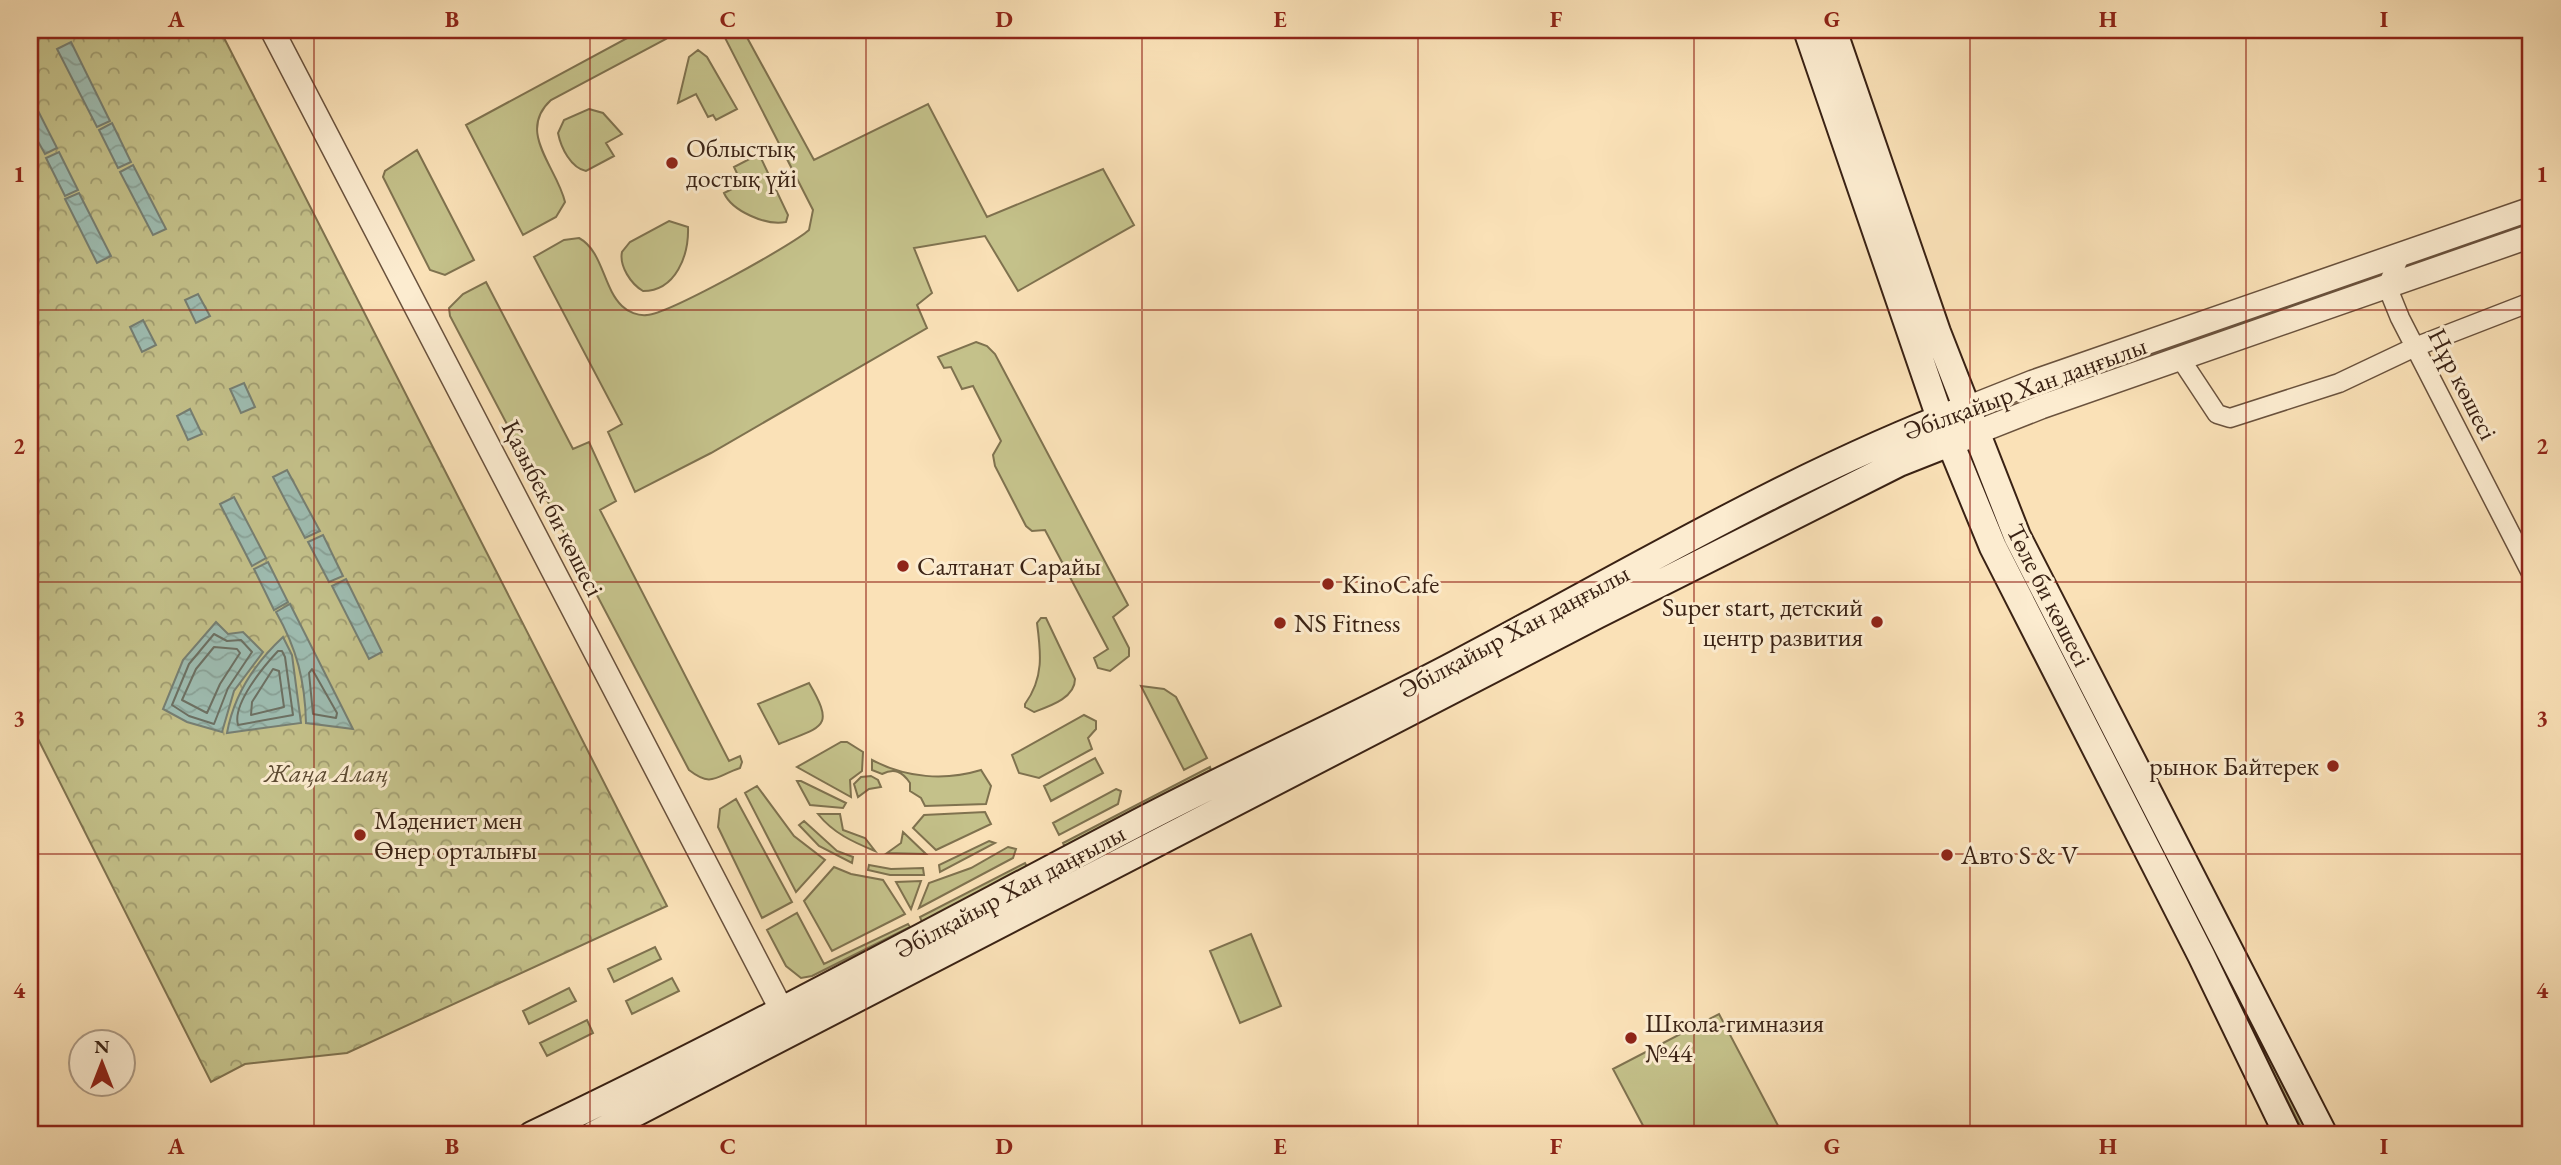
<svg xmlns="http://www.w3.org/2000/svg" width="2561" height="1165" font-family="'EB Garamond',serif">
<style>
.green{fill:#c4c18a;stroke:#7f724f;stroke-width:2}
.park{fill:url(#park-crowns);stroke:#7f724f;stroke-width:2}
.water{fill:url(#water-waves);stroke:#767f73;stroke-width:2}
.lines{fill:none;stroke-linecap:round;stroke-linejoin:round}
.shore{stroke:#6c7063;stroke-width:2}
.minor-casing{stroke:#6a523d;stroke-width:21}
.tertiary-casing{stroke:#6a523d;stroke-width:26}
.secondary-casing{stroke:#3a2214;stroke-width:30}
.minor{stroke:#fcecd0;stroke-width:18}
.tertiary{stroke:#fcecd0;stroke-width:23}
.secondary{stroke:#fcecd0;stroke-width:26}
.grid{fill:none;stroke:#8f2418;stroke-width:2;stroke-opacity:0.55}
.poi-dot{fill:#8f2418;stroke:#fcecd0;stroke-width:2.5}
.labels{text-anchor:middle;stroke-width:6;stroke-linejoin:round;paint-order:stroke}
.poi-label{font-size:26px;fill:#3a2214;stroke:#fcecd0;text-anchor:start}
.street-label{font-size:26px;fill:#3a2214;stroke:#fcecd0}
.park-label{font-size:26px;font-style:italic;fill:#5c4a32;stroke:#fcecd0}
.neatline{fill:none;stroke:#8f2418;stroke-width:2.5}
.grid-label{font-size:23px;text-anchor:middle;font-weight:bold;fill:#8f2418}
</style>
<defs>
<pattern id="park-crowns" width="20" height="18" patternUnits="userSpaceOnUse" patternTransform="scale(1.75)"><rect width="20" height="18" fill="#c4c18a"/><path d="M2 6a3 3 0 1 1 6 0M12 15a3 3 0 1 1 6 0" fill="none" stroke="#a09c70"/></pattern>
<pattern id="water-waves" width="16" height="10" patternUnits="userSpaceOnUse" patternTransform="scale(1.75)"><rect width="16" height="10" fill="#9ebdb2"/><path d="M0 5q4-4 8 0t8 0" fill="none" stroke="#89a298"/></pattern>
</defs>
<rect width="100%" height="100%" fill="#fae1b7"/>
<filter id="stains"><feTurbulence type="fractalNoise" baseFrequency=".00286" numOctaves="4"/><feColorMatrix values="0 0 0 0 .2 0 0 0 0 .09 0 0 0 0 .02 0 0 0 .5 -.17"/></filter>
<radialGradient id="worn" r=".72"><stop offset=".6" stop-color="#630" stop-opacity="0"/><stop offset="1" stop-color="#630" stop-opacity=".3"/></radialGradient>
<path class="green" d="M 642,30 L 678,30 L 666,39 L 551,100 C 516,132 557,167 565,202 L 556,217 L 523,235 L 466,125 Z
M 721,30 L 744,32 L 814,160 L 928,104 L 987,217 L 1103,169 L 1134,225 L 1018,291 L 985,236 L 914,248 L 932,293 L 917,305 L 927,328 L 711,453 L 635,492 L 608,432 L 622,424 L 534,257 L 564,240 L 579,238 C 603,251 603,288 622,306 C 628,312 638,316 647,315 C 668,314 791,246 809,230 L 813,210 Z
M 698,50 L 707,57 L 737,109 L 716,120 L 713,115 L 708,117 L 696,94 L 678,103 L 689,57 Z
M 589,109 L 603,113 L 622,134 L 606,143 L 614,156 L 586,171 C 571,168 561,148 558,133 L 564,120 Z
M 417,150 L 474,260 L 445,275 L 430,270 L 383,177 L 385,171 Z
M 759,154 L 788,215 L 786,222 C 766,226 732,211 724,193 L 742,184 L 734,167 Z
M 669,221 L 688,227 C 689,255 676,291 643,291 C 631,284 619,266 622,252 L 630,242 Z
M 486,282 L 573,449 L 589,442 L 616,501 L 600,510 L 729,761 L 740,756 L 742,762 L 740,768 C 716,776 712,788 689,770 L 450,316 L 449,308 L 463,294 Z
M 976,342 L 987,346 L 995,354 L 1128,605 L 1113,617 L 1129,648 L 1129,656 L 1110,671 L 1098,668 L 1094,658 L 1108,649 L 1045,530 L 1032,531 L 1026,526 L 995,466 L 993,455 L 1001,441 L 973,386 L 962,389 L 951,367 L 944,368 L 938,357 Z
M 1041,618 L 1046,618 L 1075,679 C 1075,698 1050,706 1034,712 L 1025,707 L 1025,704 C 1044,678 1041,653 1037,623 Z
M 809,683 C 836,729 822,726 779,744 L 758,704 Z
M 1141,686 L 1164,689 L 1176,697 L 1207,758 L 1184,770 Z
M 1084,715 L 1096,721 L 1096,729 L 1088,738 L 1092,749 L 1039,778 L 1019,773 L 1012,755 Z
M 841,742 L 847,742 L 863,752 L 862,771 L 850,780 L 851,797 L 797,767 Z
M 1095,758 L 1103,773 L 1051,801 L 1044,786 Z
M 872,760 C 906,778 945,781 981,770 L 991,786 L 986,804 L 925,806 L 921,798 L 910,791 L 910,783 C 902,771 894,768 882,774 L 872,770 Z
M 1210,767 L 1211,770 L 1065,847 L 1063,843 Z
M 871,776 L 878,780 L 881,787 L 869,789 L 858,797 L 854,784 L 861,777 Z
M 797,781 L 801,781 L 846,803 L 843,808 L 810,805 Z
M 757,786 L 794,836 L 825,860 L 796,892 L 745,793 Z
M 1116,789 L 1121,791 L 1118,804 L 1059,835 L 1053,823 Z
M 736,799 L 792,902 L 762,918 L 718,827 L 720,809 Z
M 985,812 L 991,824 L 936,850 L 913,828 L 924,815 Z
M 818,814 L 840,814 L 843,830 L 865,838 L 875,851 C 853,842 833,833 818,814 Z
M 804,821 L 837,851 L 853,857 L 852,863 L 819,846 L 799,825 Z
M 903,832 L 926,854 L 887,853 L 901,843 Z
M 989,841 L 995,843 L 940,872 L 939,865 Z
M 1008,847 L 1016,849 L 1013,858 L 919,908 L 929,883 L 971,868 Z
M 1025,863 L 1027,867 L 922,922 L 920,917 Z
M 869,865 L 891,869 L 923,868 L 924,875 L 890,875 L 868,870 Z
M 834,867 L 851,874 L 883,880 L 905,914 L 832,951 L 804,901 Z
M 921,881 L 911,909 L 896,882 Z
M 797,913 L 824,964 L 908,924 L 910,927 L 812,976 L 801,978 L 786,966 L 767,930 Z
M 1251,934 L 1281,1006 L 1240,1023 L 1210,951 Z
M 655,947 L 661,959 L 614,982 L 608,969 Z
M 672,978 L 679,991 L 632,1014 L 626,1001 Z
M 2235,985 L 2312,1135 L 2305,1135 L 2230,987 Z
M 569,988 L 576,1001 L 529,1024 L 523,1011 Z
M 1719,1014 L 1783,1135 L 1648,1135 L 1613,1069 Z
M 587,1020 L 593,1033 L 547,1056 L 540,1043 Z"/>
<path class="park" d="M 30,30 L 220,30 L 667,906 L 347,1053 L 245,1064 L 211,1082 L 30,723 Z"/>
<path class="water" d="M 71,42 L 110,121 L 97,127 L 57,49 Z
M 30,95 L 57,148 L 45,154 L 30,127 Z
M 112,123 L 131,162 L 118,168 L 99,130 Z
M 59,152 L 78,190 L 65,196 L 46,158 Z
M 133,165 L 166,229 L 153,235 L 120,172 Z
M 79,193 L 111,256 L 97,263 L 65,199 Z
M 198,294 L 210,316 L 196,323 L 185,300 Z
M 143,320 L 156,345 L 142,352 L 130,327 Z
M 244,383 L 255,407 L 241,413 L 230,389 Z
M 190,409 L 202,434 L 188,440 L 177,416 Z
M 287,470 L 320,531 L 305,538 L 273,477 Z
M 234,497 L 266,558 L 252,566 L 220,504 Z
M 323,535 L 343,576 L 329,582 L 308,542 Z
M 268,562 L 288,602 L 274,610 L 254,569 Z
M 346,579 L 382,652 L 369,659 L 332,586 Z
M 290,604 L 353,729 L 306,723 C 305,681 297,649 276,612 Z
M 216,622 L 228,634 L 243,632 L 263,652 L 234,691 L 222,732 L 187,722 L 163,709 L 183,660 Z
M 283,637 L 292,655 L 301,723 L 227,733 C 234,694 254,664 283,637 Z"/>
<g class="lines">
<path class="shore" d="M 214,634 L 227,641 L 241,640 L 252,652 L 228,688 L 214,724 L 189,716 L 172,705 L 189,664 Z
M 214,647 L 237,649 L 240,653 L 220,684 L 207,713 L 182,700 L 196,669 Z
M 278,651 L 282,651 L 285,657 L 293,715 L 238,725 C 232,704 264,666 278,651 Z
M 273,669 L 279,671 L 284,707 L 251,715 L 252,702 Z
M 312,669 L 337,713 L 336,718 L 313,714 L 309,673 Z"/>
<defs>
<path id="minor" d="M 2401,254 L 2387,286 L 2400,318 L 2531,573
M 2180,358 L 2217,414 L 2230,418 L 2339,383 L 2415,347 L 2531,302"/>
<path id="tertiary" d="M 272,30 L 789,1024
M 1965,409 L 2033,382 L 2531,209
M 1975,433 L 2041,407 L 2531,236"/>
<path id="secondary" d="M 1807,30 L 1940,418 L 1993,547 L 2201,955 L 2288,1135
M 1833,30 L 1937,332 L 2017,536 L 2324,1135
M 532,1135 C 734,1039 930,932 1128,828 C 1237,770 1351,720 1460,662 C 1627,574 1789,476 1965,409
M 593,1135 L 1597,615 L 1899,463 L 1975,433"/>
</defs>
<use href="#minor" class="minor-casing"/>
<use href="#tertiary" class="tertiary-casing"/>
<use href="#secondary" class="secondary-casing"/>
<use href="#minor" class="minor"/>
<use href="#tertiary" class="tertiary"/>
<use href="#secondary" class="secondary"/>
</g>
<path class="grid" d="M 314,30 L 314,1135M 590,30 L 590,1135M 866,30 L 866,1135M 1142,30 L 1142,1135M 1418,30 L 1418,1135M 1694,30 L 1694,1135M 1970,30 L 1970,1135M 2246,30 L 2246,1135M 30,310 L 2531,310M 30,582 L 2531,582M 30,854 L 2531,854"/>
<g class="poi-dot">
<circle cx="672" cy="163" r="7"/>
<circle cx="903" cy="566" r="7"/>
<circle cx="1328" cy="584" r="7"/>
<circle cx="1877" cy="622" r="7"/>
<circle cx="1280" cy="623" r="7"/>
<circle cx="2333" cy="766" r="7"/>
<circle cx="360" cy="835" r="7"/>
<circle cx="1947" cy="855" r="7"/>
<circle cx="1631" cy="1038" r="7"/>
</g>
<g class="labels">
<g class="poi-label">
<text x="686" y="157">Облыстық<tspan x="686" dy="30">достық үйі</tspan></text>
<text x="917" y="575">Салтанат Сарайы</text>
<text x="1342" y="593">KinoCafe</text>
<text x="1863" y="616" text-anchor="end">Super start, детский<tspan x="1863" dy="30">центр развития</tspan></text>
<text x="1294" y="632">NS Fitness</text>
<text x="2319" y="775" text-anchor="end">рынок Байтерек</text>
<text x="374" y="829">Мәдениет мен<tspan x="374" dy="30">Өнер орталығы</tspan></text>
<text x="1961" y="864">Авто S &amp; V</text>
<text x="1645" y="1032">Школа-гимназия<tspan x="1645" dy="30">№44</tspan></text>
</g>
<g class="street-label">
<text transform="translate(2463 384) rotate(63)" y="9">Нұр көшесі</text>
<text transform="translate(2025 388) rotate(-20)" y="9">Әбілқайыр Хан даңғылы</text>
<text transform="translate(553 508) rotate(63)" y="9">Қазыбек би көшесі</text>
<text transform="translate(2049 595) rotate(63)" y="9">Төле би көшесі</text>
<text transform="translate(1514 631) rotate(-28)" y="9">Әбілқайыр Хан даңғылы</text>
<text transform="translate(1010 891) rotate(-28)" y="9">Әбілқайыр Хан даңғылы</text>
</g>
<g class="park-label">
<text x="327" y="782">Жаңа Алаң</text>
</g>
</g>
<rect width="2561" height="1165" fill="none" stroke="#fae1b7" stroke-width="77"/>
<g transform="translate(102 1063)"><circle r="33" fill="#fcecd0" stroke="#ae9b85" stroke-width="2"/>
<path d="M0-5L12 26L0 18L-12 26Z" fill="#8f2418"/>
<text y="-10" font-size="19" font-weight="bold" text-anchor="middle" fill="#3a2214">N</text>
</g>
<rect x="38" y="38" width="2484" height="1088" class="neatline"/>
<g class="grid-label">
<text x="176" y="27">A</text>
<text x="452" y="27">B</text>
<text x="728" y="27">C</text>
<text x="1004" y="27">D</text>
<text x="1280" y="27">E</text>
<text x="1556" y="27">F</text>
<text x="1832" y="27">G</text>
<text x="2108" y="27">H</text>
<text x="2384" y="27">I</text>
<text x="19" y="182">1</text>
<text x="2542" y="182">1</text>
<text x="19" y="454">2</text>
<text x="2542" y="454">2</text>
<text x="19" y="726">3</text>
<text x="2542" y="726">3</text>
<text x="19" y="998">4</text>
<text x="2542" y="998">4</text>
<text x="176" y="1154">A</text>
<text x="452" y="1154">B</text>
<text x="728" y="1154">C</text>
<text x="1004" y="1154">D</text>
<text x="1280" y="1154">E</text>
<text x="1556" y="1154">F</text>
<text x="1832" y="1154">G</text>
<text x="2108" y="1154">H</text>
<text x="2384" y="1154">I</text>
</g>
<rect width="100%" height="100%" filter="url(#stains)"/>
<rect width="100%" height="100%" fill="url(#worn)"/>
</svg>
